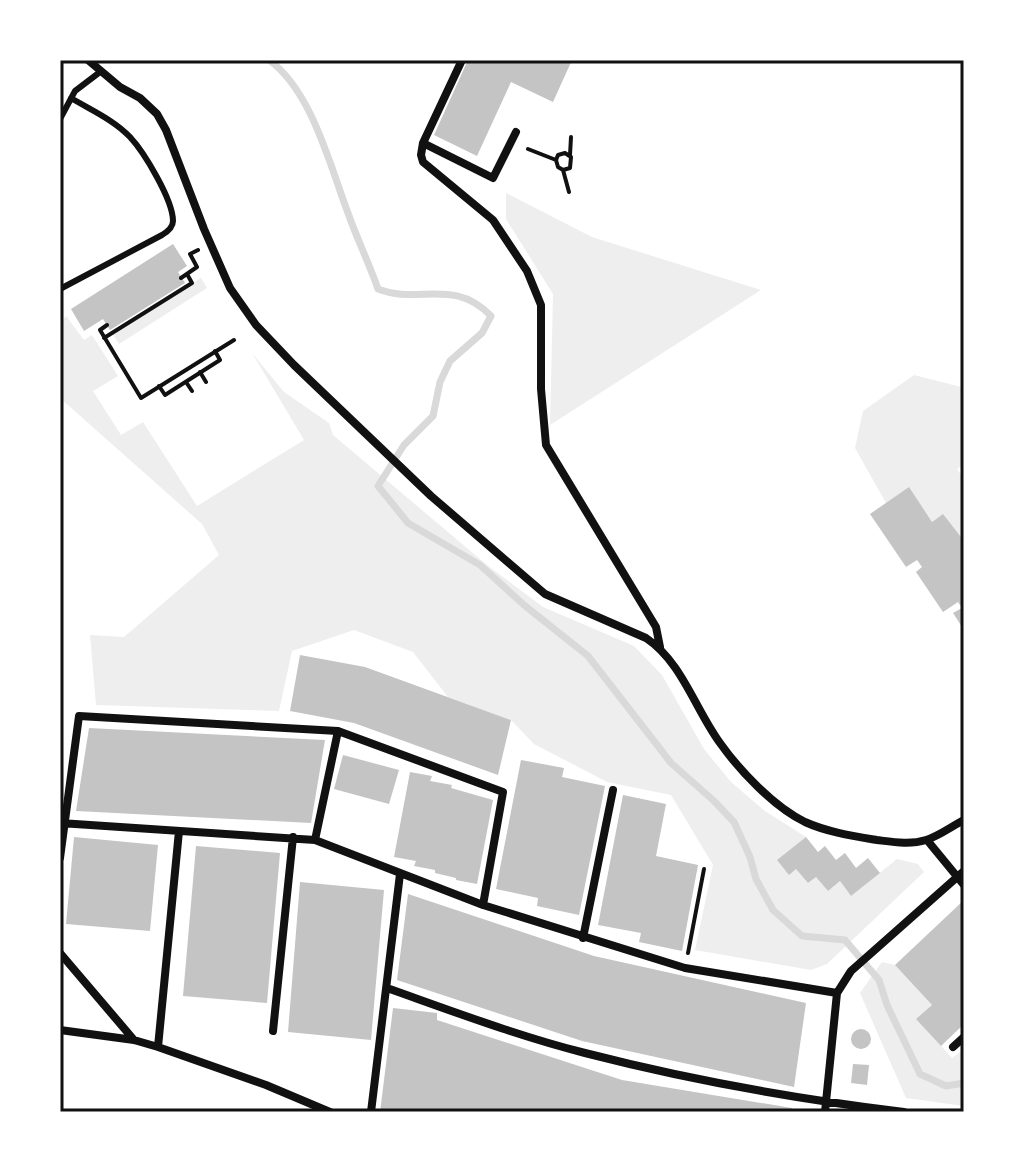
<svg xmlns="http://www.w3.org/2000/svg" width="1024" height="1172" font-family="'Public Sans',sans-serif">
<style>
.green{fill:#eee}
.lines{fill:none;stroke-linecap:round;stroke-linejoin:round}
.stream{stroke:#d9d9d9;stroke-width:7}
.building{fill:#c4c4c4}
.path{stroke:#111;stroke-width:4}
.service{stroke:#111;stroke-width:6}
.minor{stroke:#111;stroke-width:8}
.neatline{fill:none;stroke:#111;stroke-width:3}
</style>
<rect width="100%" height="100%" fill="#fff"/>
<path class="green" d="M 506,193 L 592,237 L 761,290 L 550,425 L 553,294 L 506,219 Z
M 201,278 L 207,288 L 119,344 L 112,333 Z
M 66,316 L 84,340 L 92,335 L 118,376 L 93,391 L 121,435 L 143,422 L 197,506 L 304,440 L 252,353 L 284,392 L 329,423 L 333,435 L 487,565 L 543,607 L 634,646 L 662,675 L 704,749 L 731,782 L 765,811 L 806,837 L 778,860 L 796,869 L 808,883 L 816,877 L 828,891 L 840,881 L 851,896 L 897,859 L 918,864 L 924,872 L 827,964 L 811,970 L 695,950 L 713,865 L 671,795 L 607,782 L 534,744 L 511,720 L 448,697 L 413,652 L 354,630 L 292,651 L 279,711 L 96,705 L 90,635 L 124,637 L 219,555 L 202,524 L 60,398 L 60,324 Z
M 914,375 L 961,387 L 964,391 L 964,464 L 957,469 L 964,479 L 962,542 L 943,514 L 932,522 L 909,488 L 886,503 L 855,448 L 863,411 Z
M 882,962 L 895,965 L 932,1005 L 917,1019 L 952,1058 L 964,1049 L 964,1106 L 906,1098 L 860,993 Z"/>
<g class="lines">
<path class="stream" d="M 269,60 C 312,91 330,166 348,213 C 357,239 369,263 378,289 C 418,305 453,277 491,316 L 482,333 L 450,361 L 440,382 L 433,416 L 404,445 L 378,486 L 408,523 L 480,565 L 524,605 L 588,656 L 671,763 L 714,801 L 734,822 L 750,857 L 756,879 L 773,910 L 802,936 L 845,940 L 879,980 L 887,1005 L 920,1074 L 946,1086 L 964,1083"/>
</g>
<path class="building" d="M 468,60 L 572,60 L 553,102 L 511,82 L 477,156 L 434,135 Z
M 173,244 L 187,266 L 178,272 L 185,283 L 110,330 L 103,319 L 84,331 L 71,309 Z
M 909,487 L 932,522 L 943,514 L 964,541 L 964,630 L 953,613 L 962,608 L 958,602 L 943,612 L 916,572 L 922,567 L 917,560 L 906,567 L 870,514 Z
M 300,655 L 365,667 L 511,720 L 498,775 L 354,723 L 290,711 Z
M 89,728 L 325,740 L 311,823 L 76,811 Z
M 343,755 L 399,770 L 389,804 L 334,789 Z
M 521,760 L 564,768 L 562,777 L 605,786 L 579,915 L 537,906 L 538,898 L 496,889 Z
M 410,772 L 432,776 L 430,781 L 452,785 L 451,788 L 493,800 L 477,884 L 456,880 L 456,878 L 435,873 L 435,870 L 414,866 L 416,861 L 394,857 Z
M 623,795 L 666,804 L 656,856 L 698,865 L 682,951 L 639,942 L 641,933 L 598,925 Z
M 74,837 L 158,845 L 150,931 L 66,924 Z
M 806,837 L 818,852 L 825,846 L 836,860 L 845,853 L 856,868 L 868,858 L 880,873 L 851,896 L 840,881 L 828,891 L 816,877 L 808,883 L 796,869 L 789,875 L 777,860 Z
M 196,846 L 280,853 L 267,1003 L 183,996 Z
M 300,882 L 384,890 L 371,1040 L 288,1032 Z
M 408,894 L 594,956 L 806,1003 L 794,1087 L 582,1041 L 397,980 Z
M 964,900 L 964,1024 L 941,1046 L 916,1019 L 932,1005 L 895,965 Z
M 393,1008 L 437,1013 L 437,1020 L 622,1080 L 792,1108 L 792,1112 L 380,1112 Z
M851 1039a10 10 0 1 1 20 0a10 10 0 1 1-20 0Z
M 853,1064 L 869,1065 L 867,1085 L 851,1083 Z"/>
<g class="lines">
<path class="path" d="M 528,149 L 556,160 L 558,167 L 563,170 L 570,168 L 571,157 L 565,153 L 558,155 L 556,160
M 570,155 L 571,137
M 563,170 L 569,192
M 181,278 L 197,267 L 190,254 L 198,250
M 107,325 L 100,330 L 141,398 L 234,340
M 104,338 L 192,283 L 187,274
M 200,372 L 206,382
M 186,382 L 192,391
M 159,386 L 165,395 L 220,360 L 215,351
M 688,953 L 704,869"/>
<path class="service" d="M 60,119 L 75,91 L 100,72
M 60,289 L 162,235 C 167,232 173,228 173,221 C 173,200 144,152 130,137 C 114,120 91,110 71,98"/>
<path class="minor" d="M 88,60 L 120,87 L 140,98 L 157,114 L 166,130 L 204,229 L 230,288 L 256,325 L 294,365 L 431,496 L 545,594 L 646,638 C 682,662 695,709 720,743 C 740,771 774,807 805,822 C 827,832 853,836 877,840 C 893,842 910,845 926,840 C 939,836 952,826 964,820
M 462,60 L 423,143 L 421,155 L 423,162 L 493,220 L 527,271 L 541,305 L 541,389 L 546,445 L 656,627 L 660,647
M 423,143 L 493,178 L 516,132
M 60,823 L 315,840 L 483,905 L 685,968 L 837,993
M 315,840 L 338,731
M 927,840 L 964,885
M 60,858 L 79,716 L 338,731 L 503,792 L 483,905
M 583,938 L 613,790
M 60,953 L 134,1040
M 387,988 C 452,1011 518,1036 585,1053 C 690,1080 796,1099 904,1112
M 60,1030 L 134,1040 L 158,1047 L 266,1085 L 330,1112
M 273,1031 L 293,837
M 158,1047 L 179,831
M 953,1047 L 964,1037
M 371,1112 L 400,874
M 825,1112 L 837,993 L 851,971 L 964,871"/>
</g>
<rect width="1024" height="1172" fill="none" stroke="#ffffff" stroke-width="124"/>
<rect x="62" y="62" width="900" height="1048" class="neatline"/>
</svg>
